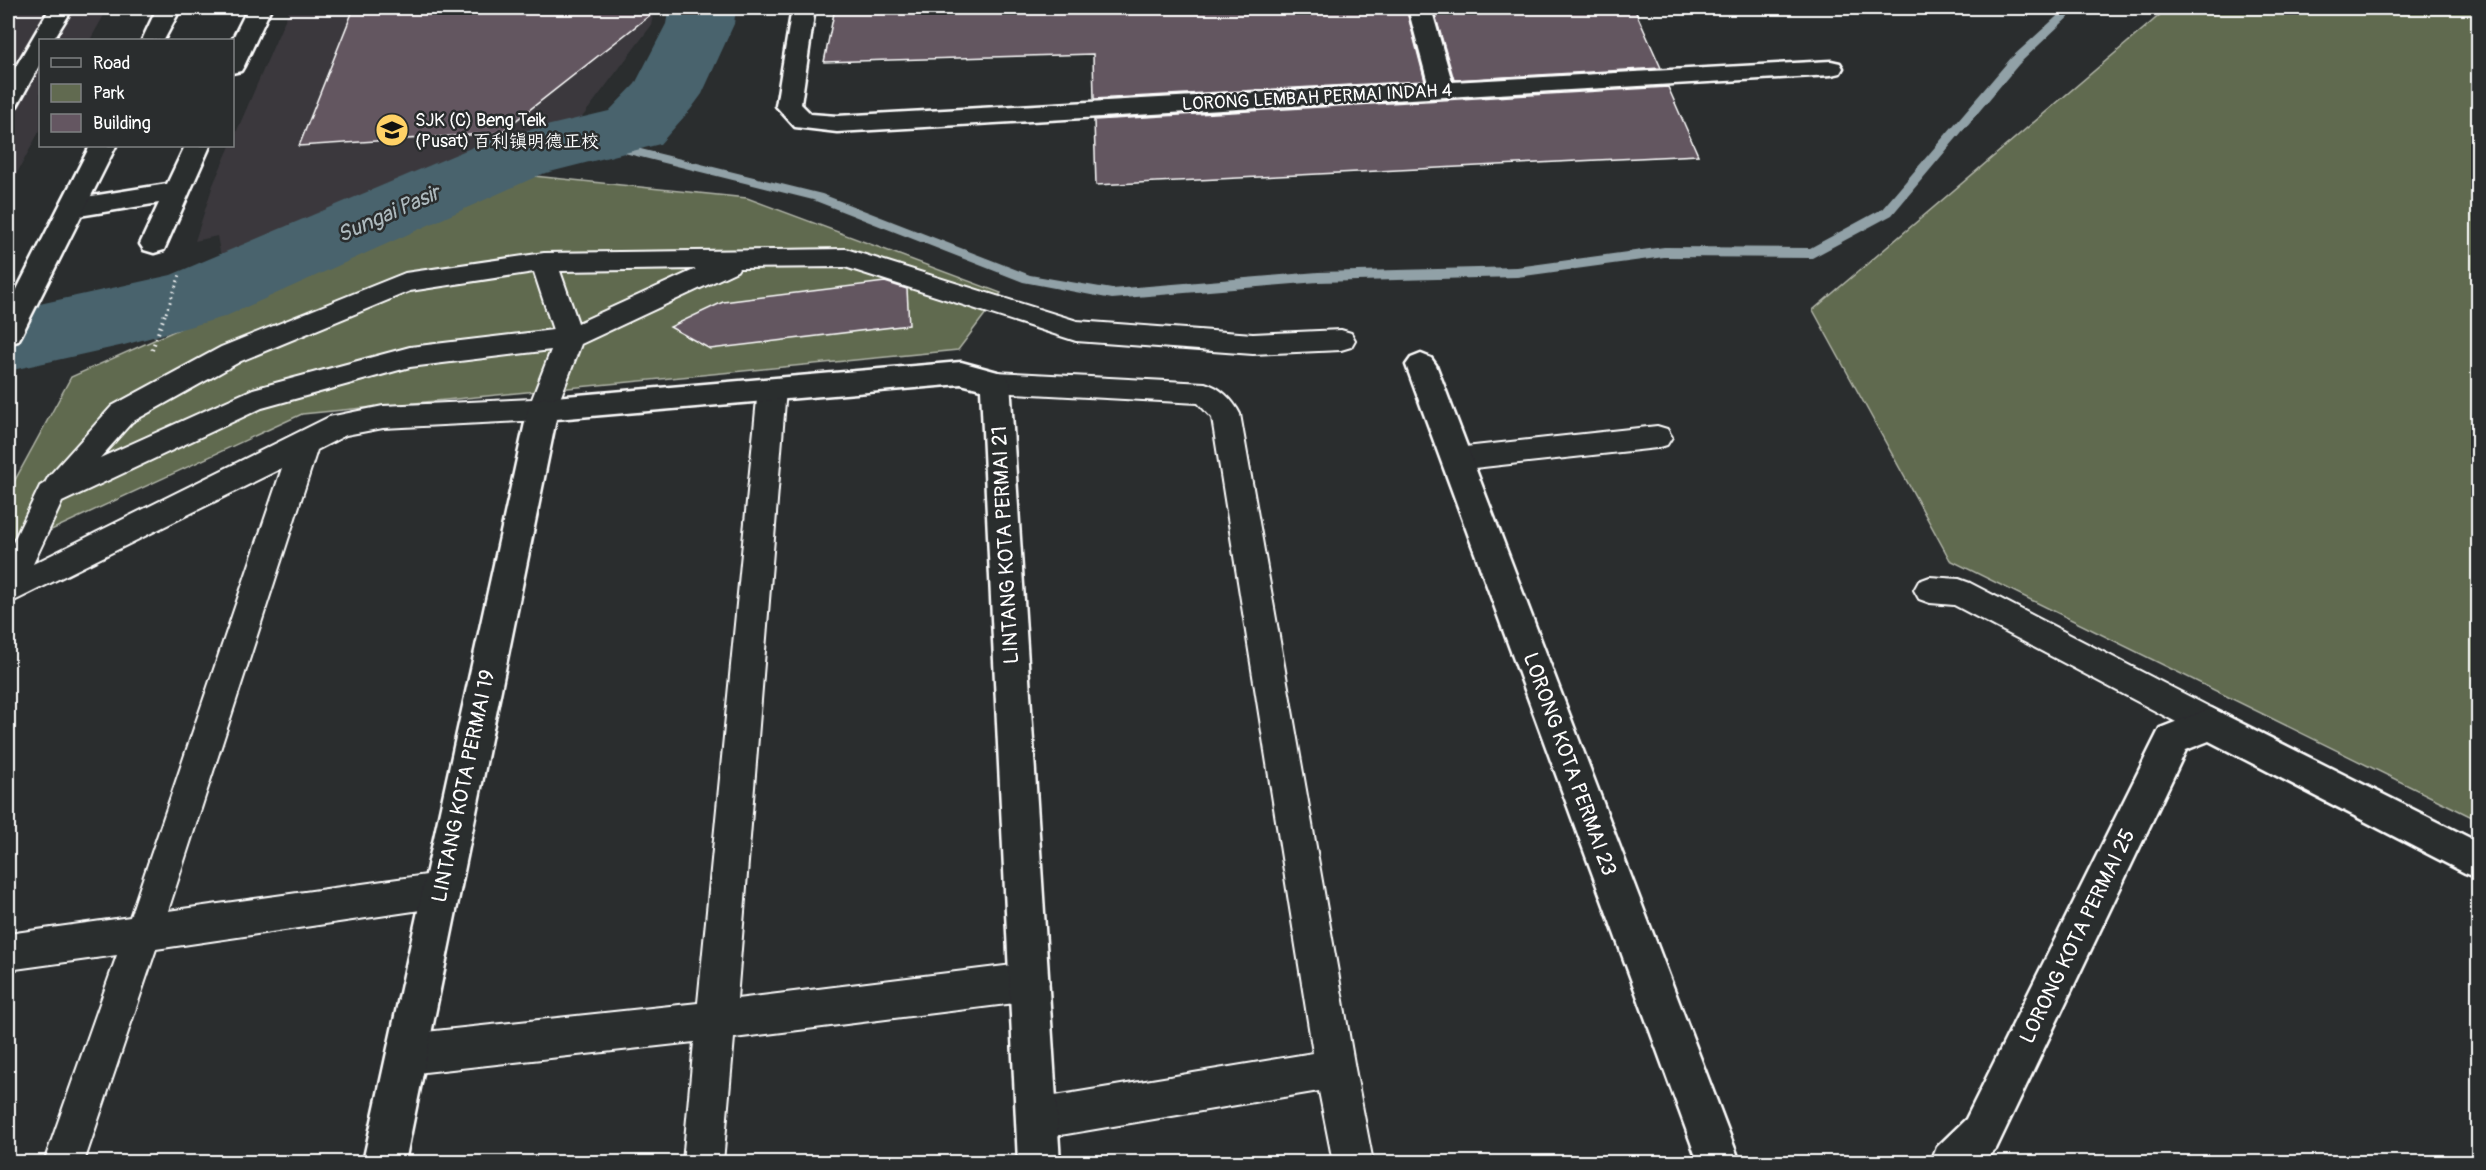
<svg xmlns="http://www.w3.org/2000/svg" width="2486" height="1170" font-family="Pangolin,'LXGW WenKai TC',sans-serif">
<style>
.built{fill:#3b393d}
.green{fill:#616a50;stroke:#b0b4a8;stroke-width:1.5}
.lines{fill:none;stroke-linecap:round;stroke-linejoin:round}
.stream{fill:#91a1a7;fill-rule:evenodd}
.river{fill:#48636d;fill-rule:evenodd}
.building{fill:#645661;stroke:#fff;stroke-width:1.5}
.service-casing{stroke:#fff;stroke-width:4}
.minor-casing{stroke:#fff;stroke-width:5}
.secondary-casing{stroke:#fff;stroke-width:5}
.path-far1{stroke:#fff;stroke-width:3;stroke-dasharray:1.5 4;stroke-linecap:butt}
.path{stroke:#fff;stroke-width:4;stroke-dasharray:1.5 4.5;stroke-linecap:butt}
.service{fill:#2a2d2e;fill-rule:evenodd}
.minor{fill:#2a2d2e;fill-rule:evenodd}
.secondary{fill:#2a2d2e;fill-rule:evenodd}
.labels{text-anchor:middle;stroke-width:5;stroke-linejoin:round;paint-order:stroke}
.far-street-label{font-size:18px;fill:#fff;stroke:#2a2d2e}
.far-poi-label{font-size:18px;fill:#fff;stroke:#2a2d2e;text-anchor:start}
.street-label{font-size:21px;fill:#fff;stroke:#2a2d2e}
.water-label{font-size:22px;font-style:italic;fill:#adb9bd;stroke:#2a2d2e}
</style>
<rect width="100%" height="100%" fill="#2a2d2e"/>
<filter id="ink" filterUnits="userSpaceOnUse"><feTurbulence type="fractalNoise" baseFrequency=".0167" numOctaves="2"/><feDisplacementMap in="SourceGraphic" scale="12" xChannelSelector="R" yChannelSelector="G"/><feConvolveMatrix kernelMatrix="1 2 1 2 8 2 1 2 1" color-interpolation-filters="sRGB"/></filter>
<g filter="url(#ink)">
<path class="built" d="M 8,8 L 108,8 L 90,40 L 40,40 L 40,130 L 8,190 Z
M 290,8 L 654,8 L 651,26 L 577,124 L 519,135 L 222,262 L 217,236 L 195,241 L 213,185 L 230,146 L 232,146 L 233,140 Z"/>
<path class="green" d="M 2168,8 L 2478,8 L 2478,820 L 1950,560 L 1813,310 Z
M 524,175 L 747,198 L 1001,293 L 958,350 L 302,414 L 8,550 L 8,493 L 71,377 Z"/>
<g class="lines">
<path class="stream" d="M 2066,8 L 2078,8 L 2019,64 L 1892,215 L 1812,258 L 1664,257 L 1517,277 L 1318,282 L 1112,299 L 1023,282 L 813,200 L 584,143 L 578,139 L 584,135 L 822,194 L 1030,275 L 1112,289 L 1318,272 L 1517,267 L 1664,247 L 1810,248 L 1882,209 L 2011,58 Z"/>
<path class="river" d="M 669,8 L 736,8 L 734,24 L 702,94 L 691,109 L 660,144 L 542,174 L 224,317 L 124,345 L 8,371 L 8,311 L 171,275 L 492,139 L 609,111 L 635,84 L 666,24 Z"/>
</g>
<path class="building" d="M 354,8 L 659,8 L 500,133 L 299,146 Z
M 835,8 L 1406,8 L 1425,81 L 1094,99 L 1093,54 L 824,62 Z
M 1433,8 L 1634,8 L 1661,68 L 1454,80 Z
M 1668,87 L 1698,155 L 1096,185 L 1094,120 Z
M 885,282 L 907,289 L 909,325 L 710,349 L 670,327 L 723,302 Z"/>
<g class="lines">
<defs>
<path id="service" d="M 846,249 L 1077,321 L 1253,334 L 1341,330 L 1351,333 L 1355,340 L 1351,347 L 1341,350 L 1253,354 L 1076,341 L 845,267 L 739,268 L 737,271 L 581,344 L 553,417 L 543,420 L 383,428 L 346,435 L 317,450 L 168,911 L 441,873 L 454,878 L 459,890 L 454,902 L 441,907 L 156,949 L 84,1162 L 44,1162 L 117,955 L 8,970 L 8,934 L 130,917 L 282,468 L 8,604 L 8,553 L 40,486 L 45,483 L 49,476 L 112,406 L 221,347 L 405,273 L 544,253 ZM 696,269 L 578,323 L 560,271 ZM 534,272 L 553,330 L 410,347 L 253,389 L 100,458 L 132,422 L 241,361 L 410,291 ZM 551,350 L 532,399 L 383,406 L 329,417 L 33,564 L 62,502 L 262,408 L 410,367 Z
M 995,372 L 1205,383 C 1220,387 1233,400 1240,414 L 1355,1069 L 1373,1162 L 1333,1162 L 1319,1091 L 1037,1139 L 1023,1133 L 1017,1119 L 1023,1105 L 1037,1099 L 1313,1053 L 1212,418 L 1198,403 L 995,392 L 985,389 L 981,382 L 985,375 Z
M 772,379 L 782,382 L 786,389 L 737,999 L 1030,963 L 1043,969 L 1049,982 L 1043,995 L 1030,1001 L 734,1038 L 723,1162 L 683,1162 L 694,1042 L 407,1074 L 393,1068 L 387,1054 L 393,1040 L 407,1034 L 698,1003 L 758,389 L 762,382 Z
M 1657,426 L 1667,429 L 1672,437 L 1667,445 L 1657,448 L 1456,470 L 1446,467 L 1441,459 L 1446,451 L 1456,448 Z
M 1930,577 L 1959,579 L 1970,583 L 2223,714 L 2228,724 L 2223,734 L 2211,739 L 2199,734 L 1954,605 L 1930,603 L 1919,599 L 1914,590 L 1919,581 Z"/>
<path id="minor" d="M 50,8 L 73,8 L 53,40 L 40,40 L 40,64 L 17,106 L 8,108 L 8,80 Z
M 248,8 L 271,8 L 244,66 L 241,71 L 232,73 L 232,40 Z
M 792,8 L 815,8 L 801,104 L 811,114 L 837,116 L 1428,83 L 1408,8 L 1431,8 L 1452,82 L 1831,61 L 1840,63 L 1843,68 L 1840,73 L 1831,75 L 837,132 L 795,127 L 776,106 Z
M 185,146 L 210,146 L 164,250 L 154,253 L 144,250 L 140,244 L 159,203 L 73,217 L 64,214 L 60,208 L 64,202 L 73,199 L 167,184 Z
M 1421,354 L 1431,358 L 1436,365 L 1740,1162 L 1698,1162 L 1406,365 L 1411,358 Z
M 961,362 L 1005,374 L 1010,382 L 1060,1162 L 1018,1162 L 981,389 L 961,384 L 556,419 L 405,1162 L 363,1162 L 528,409 L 532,401 L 543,398 Z
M 2211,708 L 2478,842 L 2478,878 L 2465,873 L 2209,741 L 2186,750 L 1996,1149 L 1982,1162 L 1931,1162 L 1937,1147 L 1966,1119 L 2160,728 Z"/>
<path id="secondary" d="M 157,8 L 181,8 L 164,40 L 142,40 Z
M 90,146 L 116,146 L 22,334 L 18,341 L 8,344 L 8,307 Z"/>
</defs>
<use href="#service" class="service-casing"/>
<use href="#minor" class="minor-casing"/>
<use href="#secondary" class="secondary-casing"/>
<path class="path-far1" d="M 166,313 L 181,272"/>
<path class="path" d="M 152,350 L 166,311"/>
<use href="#service" class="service"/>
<use href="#minor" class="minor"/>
<use href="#secondary" class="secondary"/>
</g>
</g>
<defs>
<symbol id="school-disc" viewBox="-11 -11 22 22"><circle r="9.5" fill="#ffd166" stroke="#2a2d2e"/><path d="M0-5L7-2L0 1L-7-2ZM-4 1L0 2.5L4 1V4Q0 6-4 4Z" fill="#111"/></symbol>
</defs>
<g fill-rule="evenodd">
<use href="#school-disc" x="373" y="111" width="38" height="38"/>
</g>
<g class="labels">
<g class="far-street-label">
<text transform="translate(1317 97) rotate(-3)" y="6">LORONG LEMBAH PERMAI INDAH 4</text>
</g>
<g class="far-poi-label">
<text x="415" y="126">SJK (C) Beng Teik<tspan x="415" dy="21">(Pusat) 百利镇明德正校</tspan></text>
</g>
<g class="street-label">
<text transform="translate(1005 545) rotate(-93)" y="7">LINTANG KOTA PERMAI 21</text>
<text transform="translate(1570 764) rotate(70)" y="7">LORONG KOTA PERMAI 23</text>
<text transform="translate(463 786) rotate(-78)" y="7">LINTANG KOTA PERMAI 19</text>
<text transform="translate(2077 936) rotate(-64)" y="7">LORONG KOTA PERMAI 25</text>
</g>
<g class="water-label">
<text transform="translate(388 213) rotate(-24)" y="8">Sungai Pasir</text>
</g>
</g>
<rect width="2486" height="1170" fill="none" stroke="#2a2d2e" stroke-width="30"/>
<rect x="15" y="15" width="2456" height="1140" fill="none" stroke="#fff" stroke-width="2" filter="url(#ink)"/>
<rect x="39" y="39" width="195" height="108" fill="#2a2d2e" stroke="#7f8182" stroke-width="1.5"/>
<rect x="51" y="58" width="30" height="9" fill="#2a2d2e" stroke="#7f8182" stroke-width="1.5"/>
<text x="93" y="69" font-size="18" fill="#ffffff">Road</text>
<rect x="51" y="84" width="30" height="18" fill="#616a50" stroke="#7f8182" stroke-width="1.5"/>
<text x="93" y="99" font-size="18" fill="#ffffff">Park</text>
<rect x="51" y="114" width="30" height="18" fill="#645661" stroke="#7f8182" stroke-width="1.5"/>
<text x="93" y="129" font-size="18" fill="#ffffff">Building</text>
</svg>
